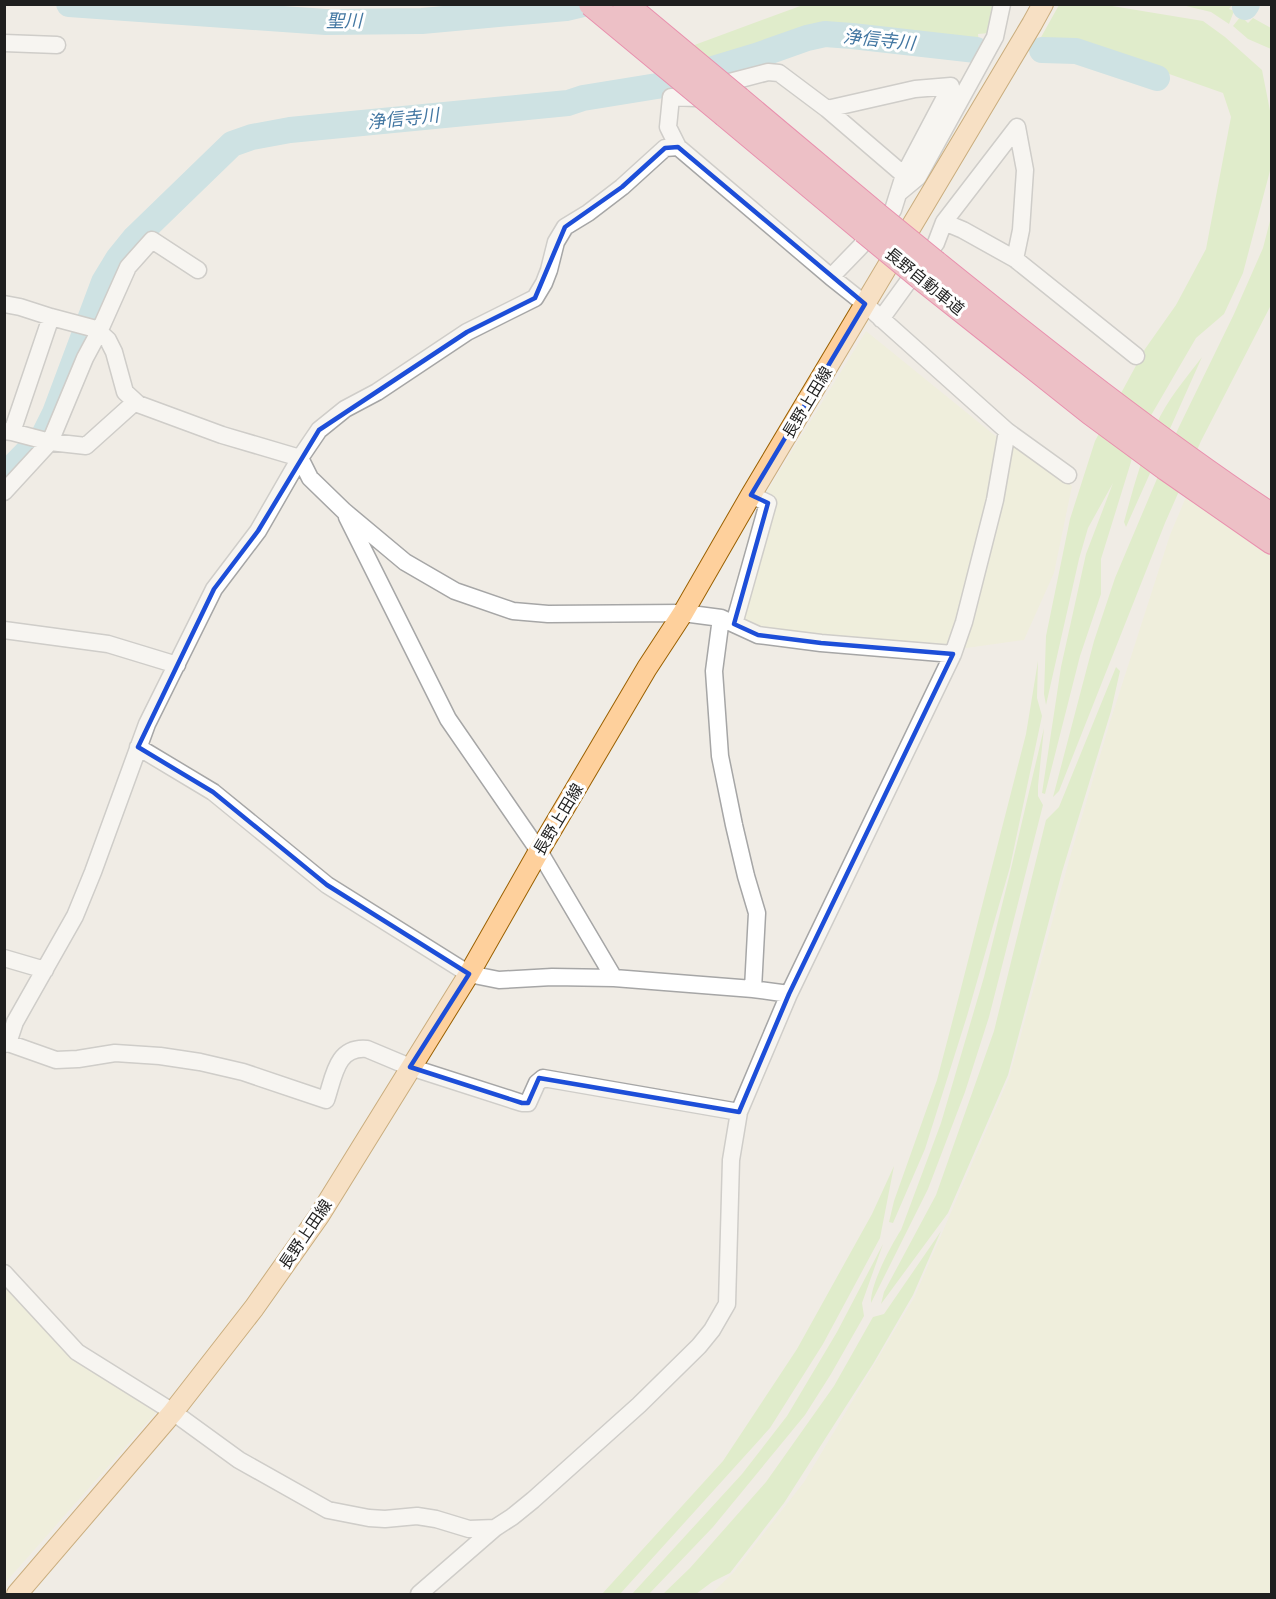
<svg xmlns="http://www.w3.org/2000/svg" width="1276" height="1599" font-family="'Noto Sans','Noto Sans JP',sans-serif">
<style>
.farmland{fill:#eeefd0}
.grass{fill:#cdebaa}
.lines{fill:none;stroke-linecap:round;stroke-linejoin:round}
.river{stroke:#a5d4df;stroke-width:26}
.minor-casing{stroke:#a6a6a6;stroke-width:19}
.major-casing{stroke:#9a6000;stroke-width:22}
.highway-casing{stroke:#df216b;stroke-width:26}
.minor{stroke:#fff;stroke-width:16}
.major{stroke:#fed09c;stroke-width:20}
.highway{stroke:#e98ba1;stroke-width:24}
.highway-bridge-casing{stroke:#df216b;stroke-width:26;stroke-linecap:butt}
.highway-bridge{stroke:#e98ba1;stroke-width:24}
.marked{fill:none;stroke:#1d4ed8;stroke-width:4.5;stroke-linejoin:round}
.labels{text-anchor:middle;stroke-width:6;stroke-linejoin:round;paint-order:stroke}
.street-label{font-size:16px;fill:#1f1f1f;stroke:#fff}
.water-label{font-size:18px;font-style:italic;fill:#4377a2;stroke:#fff}
</style>
<rect width="100%" height="100%" fill="#f0ece5"/>
<path class="farmland" d="M 866,331 L 998,438 L 992,496 L 950,650 L 761,631 L 739,622 L 765,495 Z
M 1011,443 L 1072,486 L 1054,573 L 1024,640 L 959,649 Z
M 1186,497 L 1271,554 L 1271,1594 L 711,1594 L 733,1573 L 804,1482 L 914,1298 L 1009,1078 L 1070,857 L 1110,722 L 1170,535 Z
M 5,1282 L 159,1409 L 5,1583 Z"/>
<path class="grass" d="M 803,5 L 992,5 L 993,26 L 990,33 L 978,34 L 979,44 L 904,34 L 814,27 L 710,64 L 689,47 Z
M 1059,5 L 1106,5 L 1203,21 L 1225,37 L 1262,70 L 1272,121 L 1271,167 L 1243,273 L 1224,314 L 1196,338 L 1135,443 L 1131,462 L 1101,559 L 1101,594 L 1080,656 L 1045,794 L 1042,793 L 1061,667 L 1086,554 L 1113,483 L 1088,528 L 1079,559 L 1046,705 L 1044,694 L 1046,636 L 1070,519 L 1095,441 L 1145,349 L 1176,305 L 1206,249 L 1231,117 L 1223,93 L 1155,69 L 1092,43 L 1064,43 L 1040,39 Z
M 1182,5 L 1232,5 L 1229,9 L 1234,11 L 1229,24 L 1211,12 Z
M 1241,16 L 1248,23 L 1253,18 L 1271,28 L 1271,49 L 1248,39 L 1233,26 Z
M 1271,217 L 1271,305 L 1201,441 L 1165,523 L 1059,791 L 1053,797 L 1094,641 L 1115,578 L 1178,429 L 1234,314 L 1263,248 Z
M 1202,357 L 1126,527 L 1124,522 C 1133,489 1142,456 1156,425 C 1167,400 1186,378 1202,357 Z
M 1038,661 L 1037,698 L 1042,716 L 1010,867 L 967,1016 L 925,1149 L 893,1223 L 889,1222 L 894,1201 L 937,1080 L 959,996 L 1026,734 Z
M 1116,667 L 1120,671 L 1111,711 L 1062,872 L 1008,1075 L 948,1213 L 881,1304 L 884,1292 L 936,1195 L 994,1031 L 1046,820 L 1059,807 Z
M 1044,728 L 1038,786 L 1038,796 L 1043,805 L 989,1017 L 965,1092 L 928,1189 L 871,1303 C 870,1285 891,1245 901,1230 L 941,1123 L 984,977 L 1009,877 Z
M 894,1166 L 880,1238 L 823,1344 L 770,1428 L 620,1594 L 602,1594 L 723,1461 L 797,1349 L 872,1214 Z
M 941,1231 L 913,1295 L 873,1364 L 784,1503 L 730,1573 L 712,1582 L 696,1594 L 663,1594 L 690,1568 L 766,1482 L 834,1386 L 873,1317 L 884,1314 Z
M 883,1244 L 862,1303 L 864,1316 L 831,1374 L 805,1415 L 713,1527 L 649,1594 L 632,1594 L 742,1474 L 787,1416 L 837,1332 Z"/>
<g class="lines">
<path class="river" d="M 69,4 L 326,22 L 422,21 L 566,8 L 583,4
M 1245,7 L 1247,4
M 1042,50 L 1076,51 L 1157,78
M 4,476 L 44,435 L 55,413 L 104,282 L 118,259 L 135,238 L 232,144 L 252,137 L 290,130 L 568,103 L 583,98 L 657,86 L 756,56 L 807,38 L 825,34 L 852,36 L 976,50"/>
<defs>
<path id="minor" d="M 4,43 L 57,45
M 827,109 L 915,89 L 951,86 L 904,175
M 900,192 L 918,177 L 995,37 L 1002,4
M 944,222 L 1017,127 L 1025,170 L 1021,230 L 1015,259
M 831,277 L 860,247 L 893,210 L 904,175 L 827,109 L 779,73 L 768,72 L 718,85 L 696,98 L 671,97 L 668,127 L 678,147 L 831,277 L 865,304 L 1007,431 L 1068,475
M 4,304 L 20,307 L 51,317 L 96,329 L 108,340 L 114,352 L 125,392 L 138,404 L 222,435 L 300,458 L 310,478 L 344,511 L 405,562 L 455,591 L 513,611 L 548,614 L 683,613 L 721,618 L 758,635 L 821,643 L 953,654
M 881,319 L 936,243 L 944,222 L 963,230 L 1015,259 L 1136,356
M 135,402 L 86,446 L 50,442 L 85,358 L 99,332 L 128,267 L 152,240 L 198,270
M 4,431 L 12,432 L 51,317
M 4,492 L 50,442 L 12,432
M 347,517 L 448,719 L 539,851 L 614,978
M 721,618 L 714,671 L 720,756 L 734,825 L 746,876 L 757,913 L 753,989
M 734,624 L 768,503 L 751,495
M 4,630 L 108,644 L 177,665
M 138,747 L 213,792 L 327,885 L 469,974 L 499,980 L 552,977 L 614,978 L 753,989 L 789,994
M 4,958 L 45,970
M 8,1043 L 15,1022 L 75,916 L 93,872 L 147,724 L 214,589 L 258,531 L 300,458 L 319,430 L 345,409 L 377,392 L 467,332 L 535,298 L 544,283 L 549,270 L 556,242 L 565,227 L 588,213 L 622,187 L 665,148 L 678,147
M 4,1044 L 8,1043 L 56,1060 L 78,1059 L 115,1053 L 160,1056 L 200,1062 L 243,1072 L 326,1100 C 334,1077 336,1046 367,1049 L 410,1067 L 522,1103 L 528,1103 L 537,1083 L 543,1078 L 739,1112
M 4,1273 L 77,1352 L 173,1412 L 239,1460 L 328,1510 L 369,1518 L 385,1519 L 417,1516 L 436,1519 L 469,1529 L 495,1528
M 419,1594 L 495,1528 L 512,1517 L 533,1500 L 639,1405 L 699,1346 L 712,1330 L 727,1304 L 731,1160 L 739,1112 L 789,994 L 953,654 L 964,622 L 995,500 L 1007,431"/>
<path id="major" d="M 17,1594 L 173,1412 L 254,1308 L 319,1216 L 469,974 L 539,851 L 647,668 L 683,613 L 751,495 L 1032,24 L 1043,4"/>
<path id="highway" d="M 739,99 L 876,214
M 725,115 L 864,231
M 936,263 C 1045,351 1155,438 1272,516
M 921,278 L 1091,413 L 1167,469 L 1272,542"/>
</defs>
<use href="#minor" class="minor-casing"/>
<use href="#major" class="major-casing"/>
<use href="#highway" class="highway-casing"/>
<use href="#minor" class="minor"/>
<use href="#major" class="major"/>
<use href="#highway" class="highway"/>
<defs>
<path id="highway-bridge" d="M 591,4 L 725,115
M 625,4 L 739,99
M 876,214 L 936,263
M 864,231 L 921,278"/>
</defs>
<use href="#highway-bridge" class="highway-bridge-casing"/>
<use href="#highway-bridge" class="highway-bridge"/>
</g>
<path d="M0 0H1276V1599H0ZM 678,147 L 865,304 L 751,495 L 768,503 L 734,624 L 758,635 L 821,643 L 953,654 L 789,994 L 739,1112 L 539,1078 L 528,1103 L 522,1103 L 410,1067 L 469,974 L 327,885 L 213,792 L 138,747 L 214,589 L 258,531 L 319,430 L 467,332 L 535,298 L 565,227 L 622,187 L 665,148 Z" fill="#f0ece5" fill-opacity=".55" fill-rule="evenodd"/>
<path class="marked" d="M 678,147 L 865,304 L 751,495 L 768,503 L 734,624 L 758,635 L 821,643 L 953,654 L 789,994 L 739,1112 L 539,1078 L 528,1103 L 522,1103 L 410,1067 L 469,974 L 327,885 L 213,792 L 138,747 L 214,589 L 258,531 L 319,430 L 467,332 L 535,298 L 565,227 L 622,187 L 665,148 Z"/>
<g class="labels">
<g class="street-label">
<text transform="translate(925 281) rotate(39)" y="6">長野自動車道</text>
<text transform="translate(807 402) rotate(-59)" y="6">長野上田線</text>
<text transform="translate(558 819) rotate(-59)" y="6">長野上田線</text>
<text transform="translate(305 1234) rotate(-56)" y="6">長野上田線</text>
</g>
<g class="water-label">
<text x="344" y="27">聖川</text>
<text transform="translate(879 40) rotate(6)" y="6">浄信寺川</text>
<text transform="translate(403 119) rotate(-6)" y="6">浄信寺川</text>
</g>
</g>
<rect width="1276" height="1599" fill="none" stroke="#1f1f1f" stroke-width="12"/>
</svg>
